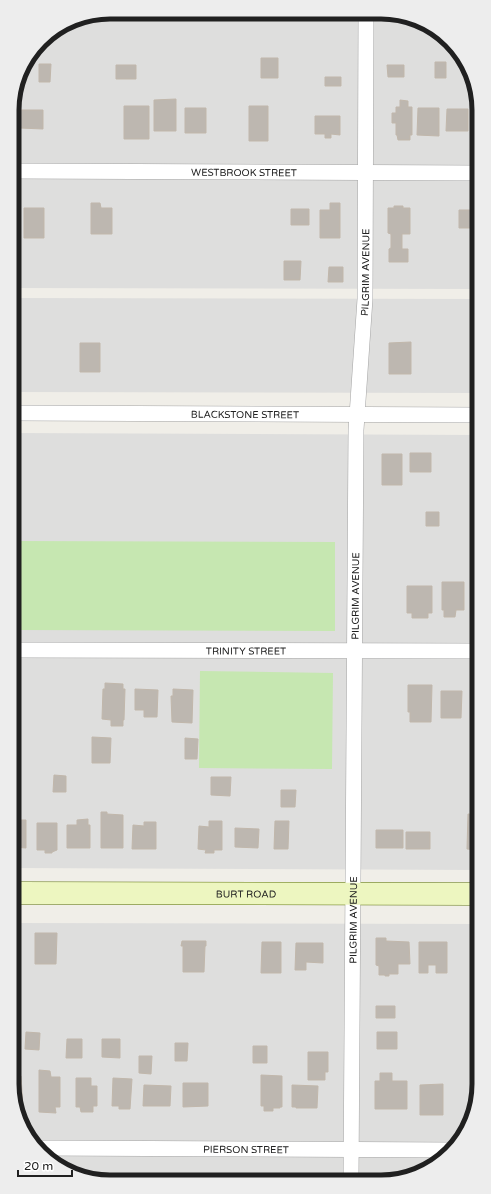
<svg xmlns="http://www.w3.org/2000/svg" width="491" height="1194" font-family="'Varela Round',sans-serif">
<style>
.residential{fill:#dededd}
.grass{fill:#c6e7b1}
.building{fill:#bdb7b0;stroke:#c1b7ab}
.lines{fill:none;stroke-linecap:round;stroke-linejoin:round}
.street-casing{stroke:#a4a4a4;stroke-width:16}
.secondary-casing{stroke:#5d730c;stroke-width:23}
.street{stroke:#fff;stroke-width:15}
.secondary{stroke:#edf6c0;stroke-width:22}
.labels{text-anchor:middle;stroke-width:3;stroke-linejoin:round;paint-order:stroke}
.street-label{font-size:10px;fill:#202020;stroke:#fff}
.rim{fill:none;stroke:#202020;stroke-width:5}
</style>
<rect width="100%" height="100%" fill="#f0eee8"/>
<path class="residential" d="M 110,12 L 400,14 L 446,36 L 476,85 L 476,289 L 13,288 L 12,103 L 22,66 L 45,36 L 72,19 Z
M 13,298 L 476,299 L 477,393 L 13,392 Z
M 13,433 L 477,435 L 478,870 L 15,868 Z
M 15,923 L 478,924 L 479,1091 L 459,1144 L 435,1166 L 406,1179 L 91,1180 L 45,1158 L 15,1109 Z"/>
<path class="grass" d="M 14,541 L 335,542 L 335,631 L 14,630 Z
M 200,671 L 333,673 L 332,769 L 199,768 Z"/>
<path class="building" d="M 261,58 L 278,58 L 278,78 L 261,78 Z
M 435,62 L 446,62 L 446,78 L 435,78 Z
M 39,64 L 51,64 L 50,82 L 39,82 Z
M 116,65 L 136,65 L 136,79 L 116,79 Z
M 387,65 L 404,65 L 404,77 L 388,77 Z
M 325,77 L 341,77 L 341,86 L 325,86 Z
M 176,99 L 176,131 L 154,131 L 154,100 Z
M 400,100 L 408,101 L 408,107 L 412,107 L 412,135 L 410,135 L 410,140 L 398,140 L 397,135 L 396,135 L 396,123 L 392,123 L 392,113 L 396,113 L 396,107 L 400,107 Z
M 124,106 L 149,106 L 149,139 L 124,139 Z
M 249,106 L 268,106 L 268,141 L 249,141 Z
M 185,108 L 206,108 L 206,133 L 185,133 Z
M 418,108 L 439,108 L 439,136 L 417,135 Z
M 447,109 L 468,109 L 468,131 L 446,131 Z
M 20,110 L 43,110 L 43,129 L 20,128 Z
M 315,116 L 340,116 L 340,135 L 331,134 L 331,138 L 325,138 L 325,134 L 315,134 Z
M 91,203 L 100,203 L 101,208 L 112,208 L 112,234 L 91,234 Z
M 330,203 L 340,203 L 340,238 L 320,238 L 320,210 L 330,210 Z
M 394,206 L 403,206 L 403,208 L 410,208 L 410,234 L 402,234 L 402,249 L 408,249 L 408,262 L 389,262 L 389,249 L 391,248 L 391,234 L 388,233 L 388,208 L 394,208 Z
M 13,208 L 15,208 L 16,238 L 13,238 Z
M 24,208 L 44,208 L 44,238 L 24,238 Z
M 291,209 L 309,209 L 309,225 L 291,225 Z
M 459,210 L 476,210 L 476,228 L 459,228 Z
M 284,261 L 301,261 L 300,280 L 284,280 Z
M 329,267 L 343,267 L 343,282 L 328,282 Z
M 411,342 L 411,374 L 389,374 L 389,343 Z
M 80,343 L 100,343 L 100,372 L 80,372 Z
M 410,453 L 431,453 L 431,472 L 410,472 Z
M 382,454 L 402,454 L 402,485 L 382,485 Z
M 426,512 L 439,512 L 439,526 L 426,526 Z
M 442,582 L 464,582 L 464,610 L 456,610 L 455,617 L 444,617 L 444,610 L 442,610 Z
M 407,586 L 432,586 L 432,613 L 428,613 L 428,618 L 412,618 L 412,613 L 407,613 Z
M 475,591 L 477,591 L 477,612 L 475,612 Z
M 105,683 L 123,684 L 123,689 L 125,689 L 124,720 L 123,720 L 123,726 L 111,726 L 111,720 L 102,719 L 103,689 L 105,689 Z
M 408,685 L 432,685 L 431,722 L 410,722 L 410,712 L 408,712 Z
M 475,688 L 478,688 L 478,718 L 474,718 Z
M 135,689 L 158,690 L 157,717 L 144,717 L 144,710 L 135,710 Z
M 173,689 L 193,690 L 192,723 L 172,722 L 171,696 L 173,696 Z
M 441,691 L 462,691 L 461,718 L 441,718 Z
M 92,737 L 111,738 L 110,763 L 92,763 Z
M 185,738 L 198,739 L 197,759 L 185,759 Z
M 54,775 L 66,776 L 66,792 L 53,792 Z
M 211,777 L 231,777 L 230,796 L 211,795 Z
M 281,790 L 296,790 L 295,807 L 281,807 Z
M 101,812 L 107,812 L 107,814 L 123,815 L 123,848 L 101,848 Z
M 468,814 L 478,815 L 478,850 L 467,849 Z
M 88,819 L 88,825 L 90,825 L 90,848 L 67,848 L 67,825 L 77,825 L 77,820 Z
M 14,820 L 26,820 L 26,848 L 14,847 Z
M 209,821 L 222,821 L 222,850 L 214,850 L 214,853 L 205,853 L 206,850 L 198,849 L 199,826 L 209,827 Z
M 275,821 L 289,821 L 288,849 L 274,849 Z
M 144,822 L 156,822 L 156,849 L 132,849 L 133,825 L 144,826 Z
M 37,823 L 57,823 L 57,850 L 52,852 L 52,853 L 45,853 L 45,850 L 37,850 Z
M 235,828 L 259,829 L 258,848 L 235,847 Z
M 376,830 L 403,830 L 403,848 L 376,848 Z
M 406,832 L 430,832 L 430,849 L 406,849 Z
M 35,933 L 57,933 L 56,964 L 35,964 Z
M 376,938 L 386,938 L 386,941 L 409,942 L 410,964 L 398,964 L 398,974 L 389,974 L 389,976 L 385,976 L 385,975 L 379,975 L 379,966 L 376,965 Z
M 182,941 L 206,941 L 206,946 L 205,946 L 204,972 L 183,972 L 183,946 L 181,946 Z
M 262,942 L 281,942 L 281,973 L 261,973 Z
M 419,942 L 447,942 L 447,973 L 436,973 L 436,965 L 428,965 L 428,973 L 419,973 Z
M 296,943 L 323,943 L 323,963 L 306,962 L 306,970 L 295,970 Z
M 376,1006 L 395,1006 L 395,1018 L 376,1018 Z
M 26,1032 L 40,1033 L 39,1050 L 25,1049 Z
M 377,1032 L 397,1032 L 397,1049 L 377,1049 Z
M 67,1039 L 82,1039 L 82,1058 L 66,1058 Z
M 102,1039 L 120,1039 L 120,1058 L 102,1057 Z
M 175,1043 L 188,1043 L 187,1061 L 175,1061 Z
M 253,1046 L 267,1046 L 267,1063 L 253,1063 Z
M 308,1052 L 328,1052 L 328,1072 L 325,1072 L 325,1080 L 308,1080 Z
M 139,1056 L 152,1056 L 151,1074 L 139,1073 Z
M 39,1070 L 50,1071 L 51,1077 L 60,1077 L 60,1107 L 55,1107 L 56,1113 L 39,1112 Z
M 380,1073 L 392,1073 L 392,1081 L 407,1081 L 407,1109 L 375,1109 L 375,1081 L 380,1081 Z
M 261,1075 L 282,1076 L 282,1107 L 280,1107 L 280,1108 L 273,1108 L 273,1111 L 264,1111 L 264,1106 L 261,1106 Z
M 15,1076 L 21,1076 L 23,1107 L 16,1107 L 16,1110 Z
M 76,1078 L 91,1078 L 91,1086 L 97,1086 L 97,1106 L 93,1106 L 93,1112 L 81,1112 L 80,1107 L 76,1107 Z
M 113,1078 L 132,1079 L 130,1109 L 119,1109 L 119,1106 L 112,1106 Z
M 183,1083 L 208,1083 L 208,1106 L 183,1107 Z
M 443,1084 L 443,1115 L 420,1115 L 420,1085 Z
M 144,1085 L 171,1086 L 170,1106 L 143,1106 Z
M 292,1085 L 318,1086 L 317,1108 L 296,1108 L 296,1107 L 292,1107 Z"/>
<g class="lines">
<defs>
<g id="street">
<path id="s1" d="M 12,171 L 476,173"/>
<path id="s2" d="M 13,413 L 477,415"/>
<path id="s3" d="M 14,650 L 477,651"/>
<path id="s4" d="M 39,1148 L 452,1150"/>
<path id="s5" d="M 351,1179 L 356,430 L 365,299 L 366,14"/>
</g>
<g id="secondary">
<path id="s6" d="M 15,893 L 478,894"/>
</g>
</defs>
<use href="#street" class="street-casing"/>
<use href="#secondary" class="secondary-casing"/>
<use href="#street" class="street"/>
<use href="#secondary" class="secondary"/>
</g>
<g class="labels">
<g class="street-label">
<text dy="4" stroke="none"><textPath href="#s1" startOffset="232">WESTBROOK STREET</textPath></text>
<text dy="4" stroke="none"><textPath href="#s5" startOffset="907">PILGRIM AVENUE</textPath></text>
<text dy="4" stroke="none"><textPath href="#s2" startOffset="232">BLACKSTONE STREET</textPath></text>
<text dy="4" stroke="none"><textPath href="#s5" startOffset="583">PILGRIM AVENUE</textPath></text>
<text dy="4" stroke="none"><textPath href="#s3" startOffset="232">TRINITY STREET</textPath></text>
<text dy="4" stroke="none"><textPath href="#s6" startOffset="231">BURT ROAD</textPath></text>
<text dy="4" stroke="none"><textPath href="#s5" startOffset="259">PILGRIM AVENUE</textPath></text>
<text dy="4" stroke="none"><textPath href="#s4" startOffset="207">PIERSON STREET</textPath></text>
</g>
</g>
<path d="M0 0H491V1194H0ZM110 19H381A91 91 0 0 1 472 110V1084A91 91 0 0 1 381 1175H110A91 91 0 0 1 19 1084V110A91 91 0 0 1 110 19Z" fill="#ededed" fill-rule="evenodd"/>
<path class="rim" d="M110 19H381A91 91 0 0 1 472 110V1084A91 91 0 0 1 381 1175H110A91 91 0 0 1 19 1084V110A91 91 0 0 1 110 19Z"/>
<path d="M18 1170v6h54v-6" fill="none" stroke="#202020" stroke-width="2"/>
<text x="24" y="1170" font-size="12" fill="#202020" stroke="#ffffff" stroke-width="3" paint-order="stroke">20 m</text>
</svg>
